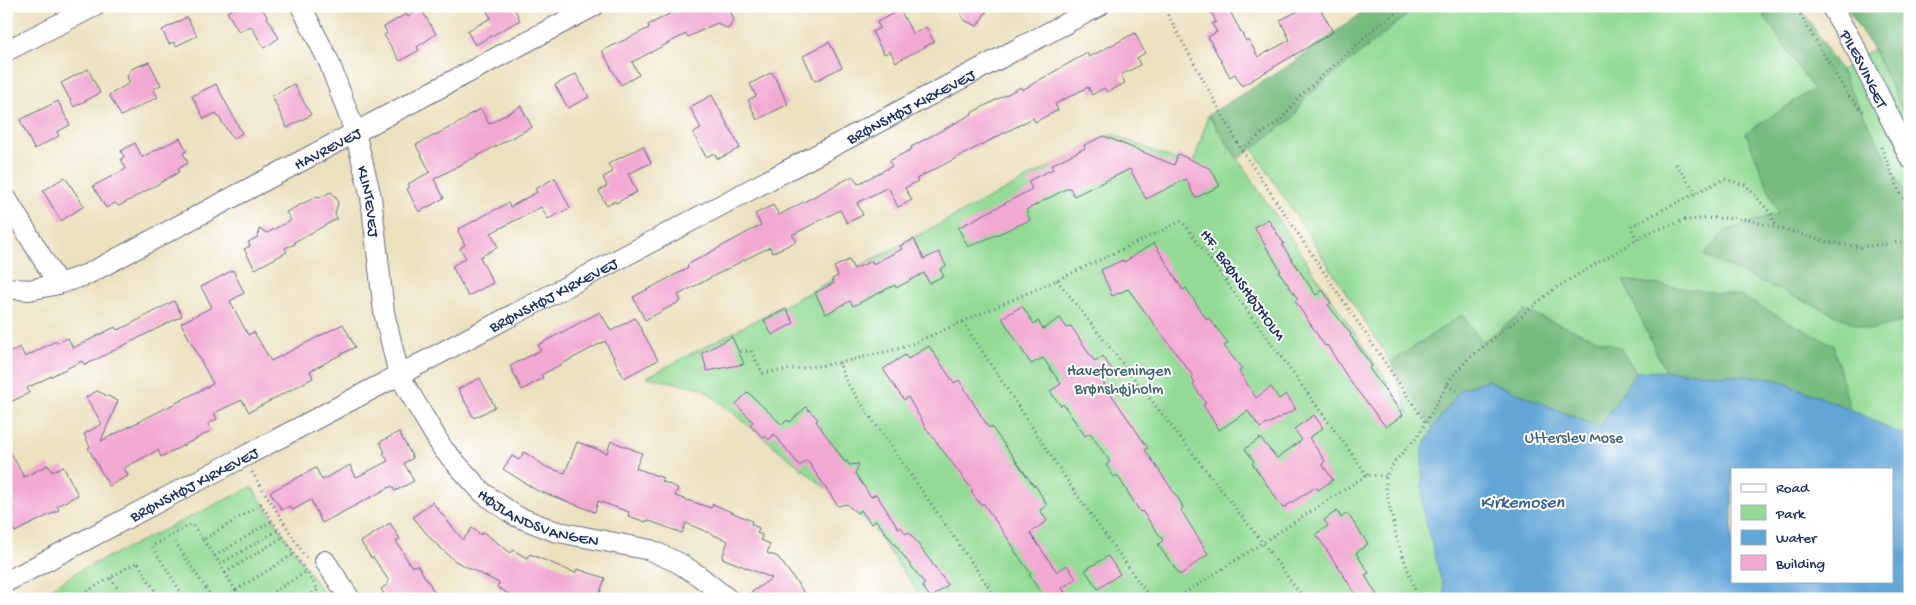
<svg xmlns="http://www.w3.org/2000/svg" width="1916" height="605" font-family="'Gochi Hand',sans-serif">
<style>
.green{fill:#93db95;stroke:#57857a;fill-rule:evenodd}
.forest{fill:#76bb7e;stroke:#48756e}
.water{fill:#62a6d7;stroke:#3e6a9a;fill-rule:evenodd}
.building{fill:#f1a8d1}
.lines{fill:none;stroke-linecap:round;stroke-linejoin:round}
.minor-casing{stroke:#646d80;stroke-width:22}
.path{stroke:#646d80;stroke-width:3;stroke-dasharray:1 4;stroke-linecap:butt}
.minor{stroke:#fff;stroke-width:20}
.labels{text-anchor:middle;stroke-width:4;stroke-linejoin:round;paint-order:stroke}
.street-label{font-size:16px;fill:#1b2f5e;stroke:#fff}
.park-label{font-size:16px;fill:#3f636e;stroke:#fff}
.water-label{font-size:18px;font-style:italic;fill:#375f8e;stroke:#fff}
</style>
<rect width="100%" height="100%" fill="#fff"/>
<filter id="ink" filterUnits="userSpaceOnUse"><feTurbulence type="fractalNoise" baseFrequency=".02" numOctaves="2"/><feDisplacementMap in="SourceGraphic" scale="10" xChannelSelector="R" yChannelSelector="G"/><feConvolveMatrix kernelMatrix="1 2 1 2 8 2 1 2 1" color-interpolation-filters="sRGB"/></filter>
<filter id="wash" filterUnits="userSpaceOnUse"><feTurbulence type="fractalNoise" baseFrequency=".0096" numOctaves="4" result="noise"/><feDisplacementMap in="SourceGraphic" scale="20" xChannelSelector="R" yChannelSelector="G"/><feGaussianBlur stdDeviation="1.12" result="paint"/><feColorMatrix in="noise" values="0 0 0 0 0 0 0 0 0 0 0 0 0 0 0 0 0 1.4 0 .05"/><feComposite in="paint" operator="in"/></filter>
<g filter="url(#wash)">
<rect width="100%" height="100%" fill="#ece1bf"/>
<path class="green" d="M 1418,6 L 1758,6 L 1813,89 L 1873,49 L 1846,6 L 1910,6 L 1910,599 L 923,599 L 869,523 L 702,388 L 647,377 L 1112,134 L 1193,167 L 1208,115 L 1409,414 L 1391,362 L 1252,148 L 1292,119 L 1307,96 ZM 1732,469 L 1892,469 L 1892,581 L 1732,581 Z
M 252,487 L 327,599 L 33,599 L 81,570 Z"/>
<path class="forest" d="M 1372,6 L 1418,6 L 1307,96 L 1292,119 L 1238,159 L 1208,115 L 1285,68 Z
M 1758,6 L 1800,6 L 1841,71 L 1910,204 L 1910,320 L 1869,330 L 1704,256 L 1725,231 L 1778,213 L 1746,133 L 1813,89 Z
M 1846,6 L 1910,6 L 1910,125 L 1873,49 Z
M 1623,280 L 1740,296 L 1833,345 L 1850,409 L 1772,378 L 1665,371 Z
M 1525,311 L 1620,348 L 1636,372 L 1600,428 L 1487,380 L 1461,389 L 1433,428 L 1391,362 L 1462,315 L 1483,342 Z"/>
<path class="water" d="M 1665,371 L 1772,378 L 1850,409 L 1898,433 L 1910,436 L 1910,599 L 1446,599 L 1423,511 L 1422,450 L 1433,428 L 1461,389 L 1487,380 L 1600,428 L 1636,372 ZM 1732,469 L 1892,469 L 1892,581 L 1732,581 Z"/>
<g id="blocks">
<path class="building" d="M 237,6 L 261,6 L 279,38 L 264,48 L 251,26 L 239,32 L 227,12 Z
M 484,6 L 513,6 L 520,20 L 475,45 L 467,31 L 491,18 Z
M 685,6 L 728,6 L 734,20 L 728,29 L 717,23 L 688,37 L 686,34 L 632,62 L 639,75 L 621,85 L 602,51 L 649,28 L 648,25 Z
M 957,6 L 990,6 L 977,26 L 964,20 Z
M 1208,6 L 1227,6 L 1246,41 L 1249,40 L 1258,57 L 1290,40 L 1280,20 L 1309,6 L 1319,6 L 1333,32 L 1242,86 L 1235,74 L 1230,77 L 1208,37 L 1217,32 L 1212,24 L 1216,22 Z
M 421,9 L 436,34 L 417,47 L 419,50 L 400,61 L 384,35 L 387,33 L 384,27 L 406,14 L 408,17 Z
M 900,10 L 913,34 L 926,27 L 934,42 L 896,62 L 890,51 L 884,54 L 872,32 L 880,28 L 877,22 Z
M 187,17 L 197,36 L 176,46 L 174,42 L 169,44 L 162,30 Z
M 1135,33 L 1145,53 L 1137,58 L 1140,65 L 1121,75 L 1125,83 L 1107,92 L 1104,88 L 1092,95 L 1088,87 L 1055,104 L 1058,110 L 1035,122 L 1033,118 L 916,179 L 918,181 L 905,188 L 912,200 L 898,207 L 888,187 L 857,203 L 863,215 L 847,223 L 840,210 L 792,235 L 797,241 L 772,253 L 770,247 L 744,260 L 678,295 L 681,301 L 645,320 L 633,297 L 688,268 L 687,265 L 761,225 L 755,214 L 773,205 L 779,215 L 853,176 L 858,184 L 892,166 L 889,161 L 912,149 L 911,147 L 972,114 L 971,113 L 1021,87 L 1022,90 L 1087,53 L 1089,57 Z
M 829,42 L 842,67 L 815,81 L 803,56 Z
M 149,62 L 161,85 L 153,89 L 158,97 L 121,116 L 109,95 L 130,83 L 127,77 L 131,69 Z
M 88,69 L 100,93 L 74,107 L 61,83 Z
M 772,72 L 788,104 L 757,120 L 748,100 L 756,96 L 750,84 Z
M 576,74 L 589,97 L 568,108 L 555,85 Z
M 216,84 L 242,133 L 233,139 L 216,113 L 204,119 L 192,96 Z
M 294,84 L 311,115 L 287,128 L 272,96 Z
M 712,95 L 740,148 L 720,158 L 717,158 L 714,153 L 706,157 L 693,133 L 701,129 L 690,107 Z
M 58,101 L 70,125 L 57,132 L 59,136 L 34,149 L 20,120 Z
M 521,106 L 532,127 L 434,179 L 444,198 L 419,212 L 407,189 L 410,187 L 408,184 L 430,172 L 416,145 L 468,118 L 467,116 L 481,109 L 489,124 Z
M 1104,136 L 1174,165 L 1178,154 L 1211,169 L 1220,186 L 1195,198 L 1186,179 L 1146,199 L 1130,169 L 1074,196 L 1070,188 L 1068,188 L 1026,210 L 1030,220 L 1028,221 L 968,247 L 958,228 L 1032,189 L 1028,181 L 1053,169 L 1051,165 L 1085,148 L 1084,145 Z
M 180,138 L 187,151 L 183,153 L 188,163 L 178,169 L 179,172 L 151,188 L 119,206 L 115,203 L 106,208 L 93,186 L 126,169 L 121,159 L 124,157 L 121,151 L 135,143 L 142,157 Z
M 643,146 L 651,163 L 628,174 L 637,192 L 616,203 L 615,201 L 606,205 L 599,191 L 607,186 L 603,177 L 613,172 L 608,164 Z
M 65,177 L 84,206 L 61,221 L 43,191 Z
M 555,178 L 570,208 L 548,219 L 541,207 L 491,233 L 498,247 L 480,257 L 493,283 L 468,296 L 452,266 L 466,258 L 460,248 L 465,245 L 458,231 L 459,229 L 508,203 L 510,207 L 537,192 L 535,189 Z
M 331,192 L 336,198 L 338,203 L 335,214 L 337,219 L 294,242 L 295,244 L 285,248 L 287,252 L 255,269 L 244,249 L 250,246 L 248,242 L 258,237 L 259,229 L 267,233 L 291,220 L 286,212 L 318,196 L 319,198 Z
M 1268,219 L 1284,244 L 1282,245 L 1316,295 L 1323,290 L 1331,303 L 1328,305 L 1351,334 L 1350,335 L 1372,366 L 1369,368 L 1403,415 L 1386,427 L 1352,384 L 1327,345 L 1325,346 L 1295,301 L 1298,299 L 1279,272 L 1281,271 L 1254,227 Z
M 914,239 L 924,259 L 939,252 L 946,266 L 940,269 L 944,276 L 929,283 L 924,273 L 896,288 L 895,285 L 853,306 L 850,301 L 826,314 L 815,293 L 834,283 L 832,279 L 838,276 L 834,267 L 849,260 L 854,269 L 872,261 L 873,264 L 902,249 L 900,246 Z
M 1154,243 L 1183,290 L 1186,288 L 1207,320 L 1209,318 L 1228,343 L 1224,346 L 1242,369 L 1239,371 L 1256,398 L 1271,387 L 1279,399 L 1286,394 L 1296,409 L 1260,428 L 1248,411 L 1219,430 L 1203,405 L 1206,403 L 1193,385 L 1195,383 L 1191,377 L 1193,376 L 1128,289 L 1112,296 L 1101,270 L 1123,260 L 1124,262 Z
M 233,270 L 244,293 L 230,301 L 248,335 L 254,332 L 271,361 L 343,324 L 355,347 L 310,371 L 313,378 L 249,412 L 242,400 L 214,413 L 217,419 L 208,424 L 211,431 L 161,457 L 158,450 L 124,468 L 128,476 L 109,486 L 88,448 L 90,447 L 84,434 L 102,424 L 86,397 L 97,391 L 118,401 L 101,441 L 213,384 L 181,323 L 212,307 L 201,287 Z
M 174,301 L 182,316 L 85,365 L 82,361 L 27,388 L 29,393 L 6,404 L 6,355 L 20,347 L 25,357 L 56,341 L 57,343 L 68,338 L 73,348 L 115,327 L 117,330 L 125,327 Z
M 1022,306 L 1034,324 L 1038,321 L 1043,329 L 1060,318 L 1067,328 L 1071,326 L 1095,362 L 1103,356 L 1112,370 L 1100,378 L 1148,448 L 1145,450 L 1180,501 L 1183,508 L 1181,510 L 1208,554 L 1180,575 L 1158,545 L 1163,540 L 1142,511 L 1140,512 L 1117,475 L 1114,477 L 1106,465 L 1110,462 L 1090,433 L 1085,436 L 1063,404 L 1061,406 L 1050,391 L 1061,384 L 1043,358 L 1031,364 L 1002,318 Z
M 786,309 L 794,323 L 772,335 L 764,320 Z
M 600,312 L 611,331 L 635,318 L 658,360 L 624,378 L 605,341 L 541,375 L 543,378 L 522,390 L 510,366 L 541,350 L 538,345 Z
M 732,337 L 744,364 L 707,371 L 702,353 Z
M 929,346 L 954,383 L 959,380 L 989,428 L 991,426 L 1034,486 L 1035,485 L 1047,505 L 1040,510 L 1047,521 L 1030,533 L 1057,572 L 1067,565 L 1076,579 L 1062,588 L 1069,599 L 1045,599 L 1029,575 L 1031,574 L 1014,550 L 1015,549 L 983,503 L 981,505 L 971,492 L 973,491 L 926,428 L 908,397 L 904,400 L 883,369 L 905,355 L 908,359 Z
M 480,378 L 495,407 L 474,418 L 458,389 Z
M 748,392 L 782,425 L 787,420 L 790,422 L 806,407 L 818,419 L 816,421 L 845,462 L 847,461 L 849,465 L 859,464 L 855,473 L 871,497 L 876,494 L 899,529 L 901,527 L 906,534 L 909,532 L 948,585 L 931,598 L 922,586 L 925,584 L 876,520 L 871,524 L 861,510 L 857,513 L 846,504 L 838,506 L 807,460 L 800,466 L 774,434 L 769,440 L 765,436 L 764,438 L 750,425 L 753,422 L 736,404 Z
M 1314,415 L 1323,428 L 1309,438 L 1325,461 L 1322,464 L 1333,480 L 1318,490 L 1316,487 L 1283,508 L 1252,463 L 1254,461 L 1245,449 L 1260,438 L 1277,458 L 1302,440 L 1294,429 Z
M 399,432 L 413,458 L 404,463 L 414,481 L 395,491 L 392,486 L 322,523 L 311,500 L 293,510 L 290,506 L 282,510 L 270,492 L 316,468 L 322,480 L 350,465 L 356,477 L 359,476 L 388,461 L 383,453 L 385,452 L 380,442 Z
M 611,441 L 642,453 L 636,468 L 663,478 L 661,481 L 678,488 L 675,496 L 711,508 L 713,504 L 752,521 L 751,524 L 759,528 L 757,533 L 762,535 L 761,540 L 770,544 L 767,553 L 778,557 L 809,599 L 765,599 L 764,596 L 749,594 L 772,578 L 722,558 L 728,541 L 686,523 L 682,533 L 647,520 L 646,522 L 628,516 L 629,512 L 598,501 L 595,512 L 536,490 L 503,469 L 512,456 L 519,460 L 524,452 L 546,467 L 565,473 L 577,442 L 607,453 Z
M 6,444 L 24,477 L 48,465 L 52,472 L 63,466 L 78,495 L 57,506 L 59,510 L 15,532 L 12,527 L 6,530 Z
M 432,502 L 463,540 L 472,528 L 481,535 L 483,532 L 511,553 L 513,550 L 527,558 L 530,554 L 575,573 L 577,569 L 605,578 L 598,599 L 517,599 L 497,587 L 499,583 L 455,561 L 432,540 L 413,517 Z
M 1337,511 L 1341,518 L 1347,513 L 1368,544 L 1356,553 L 1369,573 L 1365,575 L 1379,599 L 1359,599 L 1316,534 L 1328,526 L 1324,520 Z
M 390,523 L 400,539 L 396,541 L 411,566 L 418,566 L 439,599 L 387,599 L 381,589 L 388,584 L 387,582 L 389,581 L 373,557 L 371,558 L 361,542 Z
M 1108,556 L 1120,574 L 1098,589 L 1085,570 Z"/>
</g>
</g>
<g filter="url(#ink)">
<use href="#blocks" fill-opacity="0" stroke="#646d80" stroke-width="1"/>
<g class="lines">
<defs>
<g id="minor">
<path id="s1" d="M 301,6 L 329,62 L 355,132 L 371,197 L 384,312 L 399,375 L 443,449 L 483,493 L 516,516 L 554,531 L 650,550 L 679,563 L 699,576 L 728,599"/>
<path id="s2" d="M 1831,6 L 1857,51 L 1910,158"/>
<path d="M 6,51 L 95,6"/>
<path d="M 6,198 L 58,284 L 29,290 L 6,288"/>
<path id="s3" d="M 58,284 L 86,275 L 594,6"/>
<path d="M 325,561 L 350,599"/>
<path id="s4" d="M 6,582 L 1099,6"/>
</g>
</defs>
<use href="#minor" class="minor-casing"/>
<path class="path" d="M 1163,6 L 1241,149 L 1425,422
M 1795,6 L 1848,95 L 1864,112
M 1881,147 L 1901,195 L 1910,208
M 1241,149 L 1282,119 L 1300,96 L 1376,27 L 1405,6
M 1676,164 L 1696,193
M 1636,240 L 1631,226 L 1724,179 L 1746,185 L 1771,214 L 1776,227
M 1057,280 L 1262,542 L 1304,599
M 963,322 L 1072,488 L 1151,599
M 741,351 L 751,351 L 763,373 L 839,363
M 1447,385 L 1459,392
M 252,472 L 306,558
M 203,540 L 215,556
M 175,542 L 213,599
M 220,564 L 278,530
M 225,573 L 283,537
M 111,578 L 124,599
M 236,590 L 294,554
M 74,599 L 137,562 L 160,599
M 185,599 L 152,546 L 192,524 L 203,540 L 261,504 L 317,588
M 241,599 L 215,556 L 272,521
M 261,599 L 306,572
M 304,599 L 318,590
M 997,599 L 847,383 L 839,363 L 905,347 L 1057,280 L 1182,221 L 1367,475
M 1176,599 L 1367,475 L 1386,476
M 1418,599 L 1396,536 L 1386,489 L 1386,476 L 1395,461 L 1418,436 L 1451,378 L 1467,360 L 1554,289 L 1648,233 L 1685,220 L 1715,218 L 1745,219 L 1828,242 L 1861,247 L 1910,241"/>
<use href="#minor" class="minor"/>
</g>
</g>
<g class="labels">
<g class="street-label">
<text dy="6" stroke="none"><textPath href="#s2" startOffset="71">PILESVINGET</textPath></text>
<text dy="6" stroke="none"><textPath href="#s4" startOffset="1022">BRØNSHØJ KIRKEVEJ</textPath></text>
<text dy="6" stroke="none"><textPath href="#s3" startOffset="302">HAVREVEJ</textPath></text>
<text dy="6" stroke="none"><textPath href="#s1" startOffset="208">KLINTEVEJ</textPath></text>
<text transform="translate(1244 284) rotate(54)" y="6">HF. BRØNSHØJHOLM</text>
<text dy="6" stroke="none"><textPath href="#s4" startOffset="618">BRØNSHØJ KIRKEVEJ</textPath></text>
<text dy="6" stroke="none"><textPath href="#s4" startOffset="212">BRØNSHØJ KIRKEVEJ</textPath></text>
<text dy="6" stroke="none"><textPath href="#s1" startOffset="592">HØJLANDSVANGEN</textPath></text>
</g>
<g class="park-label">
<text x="1119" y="375">Haveforeningen<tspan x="1119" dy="18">Brønshøjholm</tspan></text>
<text x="1574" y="442">Utterslev Mose</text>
</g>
<g class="water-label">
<text x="1522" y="507">Kirkemosen</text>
</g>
</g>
<rect width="1916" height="605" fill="none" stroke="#fff" stroke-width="25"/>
<rect x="1731" y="468" width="162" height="115" fill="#ffffff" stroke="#a4acbf"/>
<rect x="1741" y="484" width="25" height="8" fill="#ffffff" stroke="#a4acbf"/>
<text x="1776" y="492" font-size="15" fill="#1b2f5e">Road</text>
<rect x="1741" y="505" width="25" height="15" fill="#93db95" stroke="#a4acbf"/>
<text x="1776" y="518" font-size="15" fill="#1b2f5e">Park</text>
<rect x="1741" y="530" width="25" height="15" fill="#62a6d7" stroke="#a4acbf"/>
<text x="1776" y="542" font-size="15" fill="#1b2f5e">Water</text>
<rect x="1741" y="555" width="25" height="15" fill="#f1a8d1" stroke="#a4acbf"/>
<text x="1776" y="568" font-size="15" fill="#1b2f5e">Building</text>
</svg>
